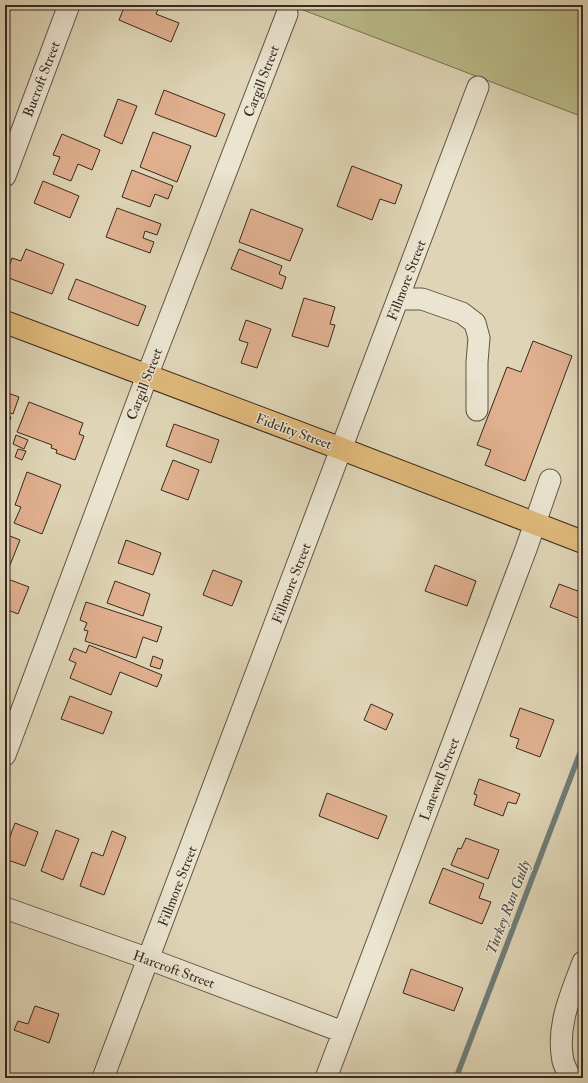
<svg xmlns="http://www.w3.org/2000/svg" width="588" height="1083" font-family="'IM FELL Double Pica',serif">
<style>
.green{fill:#babb88;stroke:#787254}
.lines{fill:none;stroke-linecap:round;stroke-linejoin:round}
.stream{stroke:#707e7a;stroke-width:5.5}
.building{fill:#e0b08f;stroke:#37291f}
.minor-casing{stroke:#615445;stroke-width:23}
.major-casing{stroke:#37291f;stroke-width:24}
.minor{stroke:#eae4d0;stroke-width:21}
.major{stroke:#e0ba7b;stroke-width:22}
.labels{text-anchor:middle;stroke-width:3;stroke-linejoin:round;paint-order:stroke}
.street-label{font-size:14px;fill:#37291f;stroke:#eae4d0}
.water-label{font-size:15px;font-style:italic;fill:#4f4c45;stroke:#eae4d0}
</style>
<rect width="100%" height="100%" fill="#dfd5b6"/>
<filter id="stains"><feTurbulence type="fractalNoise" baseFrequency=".005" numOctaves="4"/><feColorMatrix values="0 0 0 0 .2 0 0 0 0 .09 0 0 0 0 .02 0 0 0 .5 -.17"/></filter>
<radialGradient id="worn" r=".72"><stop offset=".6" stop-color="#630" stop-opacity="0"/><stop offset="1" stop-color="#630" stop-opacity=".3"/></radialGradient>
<path class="green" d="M 290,5 L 583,5 L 583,117 Z"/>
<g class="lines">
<path class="stream" d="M 456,1078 L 583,745"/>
</g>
<path class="building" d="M 125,5 L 160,5 L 156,14 L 179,23 L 171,42 L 119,20 Z
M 164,90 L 225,114 L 216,137 L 155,114 Z
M 118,99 L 137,106 L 122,144 L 104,136 Z
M 153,132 L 191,146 L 177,182 L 140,167 Z
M 62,134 L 100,150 L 92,170 L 78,164 L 71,181 L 53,174 L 60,157 L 53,155 Z
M 352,166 L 402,185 L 395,204 L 380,199 L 372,220 L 337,206 Z
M 132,170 L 173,186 L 168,199 L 155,194 L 150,207 L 122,197 Z
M 43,181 L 79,196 L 70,218 L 34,203 Z
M 117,208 L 161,224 L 157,235 L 145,231 L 143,238 L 154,242 L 150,253 L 106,237 Z
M 251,209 L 303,229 L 290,261 L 239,242 Z
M 26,249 L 64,264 L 52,294 L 6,277 L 12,258 L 21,261 Z
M 239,249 L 282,266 L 279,274 L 286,277 L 282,289 L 231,269 Z
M 76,279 L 146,306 L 138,326 L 68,299 Z
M 304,298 L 335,307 L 330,324 L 335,325 L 328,347 L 292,336 Z
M 246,320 L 271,329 L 257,368 L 241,363 L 248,343 L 239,340 Z
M 533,341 L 572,356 L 525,481 L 485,465 L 491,450 L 477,445 L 507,367 L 521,372 Z
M 5,392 L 19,397 L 13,414 L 5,411 Z
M 29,402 L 83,423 L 79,434 L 84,436 L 75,460 L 56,453 L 57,450 L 51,448 L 52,445 L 17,432 Z
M 5,415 L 11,417 L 5,433 Z
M 174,424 L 219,440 L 211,463 L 166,446 Z
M 16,435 L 28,440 L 24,449 L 13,444 Z
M 18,449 L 26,451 L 22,460 L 15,457 Z
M 173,460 L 199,470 L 188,500 L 161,490 Z
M 27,472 L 61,485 L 42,534 L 14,523 L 21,507 L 15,505 Z
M 5,534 L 20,540 L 8,570 L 5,569 Z
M 126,540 L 161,553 L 153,575 L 118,563 Z
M 435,565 L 476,581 L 467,606 L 425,591 Z
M 213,570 L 242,581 L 232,606 L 203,595 Z
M 5,578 L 29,587 L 18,614 L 5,609 Z
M 115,581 L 150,594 L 143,616 L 107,603 Z
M 559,584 L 583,593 L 583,620 L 550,607 Z
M 86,602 L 162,627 L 157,642 L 143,637 L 136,658 L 85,641 L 88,631 L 84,630 L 87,623 L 80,620 Z
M 89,645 L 162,675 L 157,687 L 120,672 L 111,695 L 70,678 L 76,663 L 69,660 L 74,648 L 86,653 Z
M 153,656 L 163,660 L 160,669 L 150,666 Z
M 70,696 L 112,712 L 103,734 L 61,719 Z
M 371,704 L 393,714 L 386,730 L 364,720 Z
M 520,708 L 554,720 L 540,757 L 516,748 L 519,739 L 510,736 Z
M 479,779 L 520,794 L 516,804 L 508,802 L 503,816 L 474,805 L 477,795 L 474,794 Z
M 327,793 L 387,816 L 378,839 L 319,816 Z
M 15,823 L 38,832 L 25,866 L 5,859 L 5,850 Z
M 56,830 L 79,839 L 63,880 L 41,871 Z
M 112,831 L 126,837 L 104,895 L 80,886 L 92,852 L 103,856 Z
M 466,838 L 499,850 L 488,879 L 451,865 L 458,848 L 461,849 Z
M 443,868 L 484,884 L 479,898 L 491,902 L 482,924 L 429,903 Z
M 411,969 L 463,988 L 454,1011 L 403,993 Z
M 35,1006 L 59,1014 L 49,1043 L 14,1030 L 18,1021 L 28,1024 Z"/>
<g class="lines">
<defs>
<path id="minor" d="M 5,176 L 69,5
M 398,299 L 422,299 L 462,313 L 475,323 L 479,338 L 477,362 L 477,410
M 5,755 L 147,376 L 287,14
M 5,908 L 149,959 L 343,1032
M 103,1078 L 478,87
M 326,1078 L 526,549 L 550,480
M 570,1078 C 568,1073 565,1067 563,1061 C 556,1026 571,994 583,962"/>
<path id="major" d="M 5,322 L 342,449 L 583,542"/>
</defs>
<use href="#minor" class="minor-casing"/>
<use href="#major" class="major-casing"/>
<use href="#minor" class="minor"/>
<use href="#major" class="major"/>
</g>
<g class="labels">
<g class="street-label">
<text transform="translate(41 79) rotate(-69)" y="5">Bucroft Street</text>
<text transform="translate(261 81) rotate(-69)" y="5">Cargill Street</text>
<text transform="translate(406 280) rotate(-69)" y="5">Fillmore Street</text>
<text transform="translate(144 384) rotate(-69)" y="5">Cargill Street</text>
<text transform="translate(294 431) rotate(20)" y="5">Fidelity Street</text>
<text transform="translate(291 583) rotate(-69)" y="5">Fillmore Street</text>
<text transform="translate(439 779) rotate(-69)" y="5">Lanewell Street</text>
<text transform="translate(177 886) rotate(-69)" y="5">Fillmore Street</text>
<text transform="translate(174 969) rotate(20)" y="5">Harcroft Street</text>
</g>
<g class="water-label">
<text transform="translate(508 907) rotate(-69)" y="5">Turkey Run Gully</text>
</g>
</g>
<rect width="588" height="1083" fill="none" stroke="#dfd5b6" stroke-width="20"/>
<rect x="6" y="6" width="576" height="1071" fill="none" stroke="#37291f" stroke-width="2"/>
<rect x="10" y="10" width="568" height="1063" fill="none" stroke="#37291f"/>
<rect width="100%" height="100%" filter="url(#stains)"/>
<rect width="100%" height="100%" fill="url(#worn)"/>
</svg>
